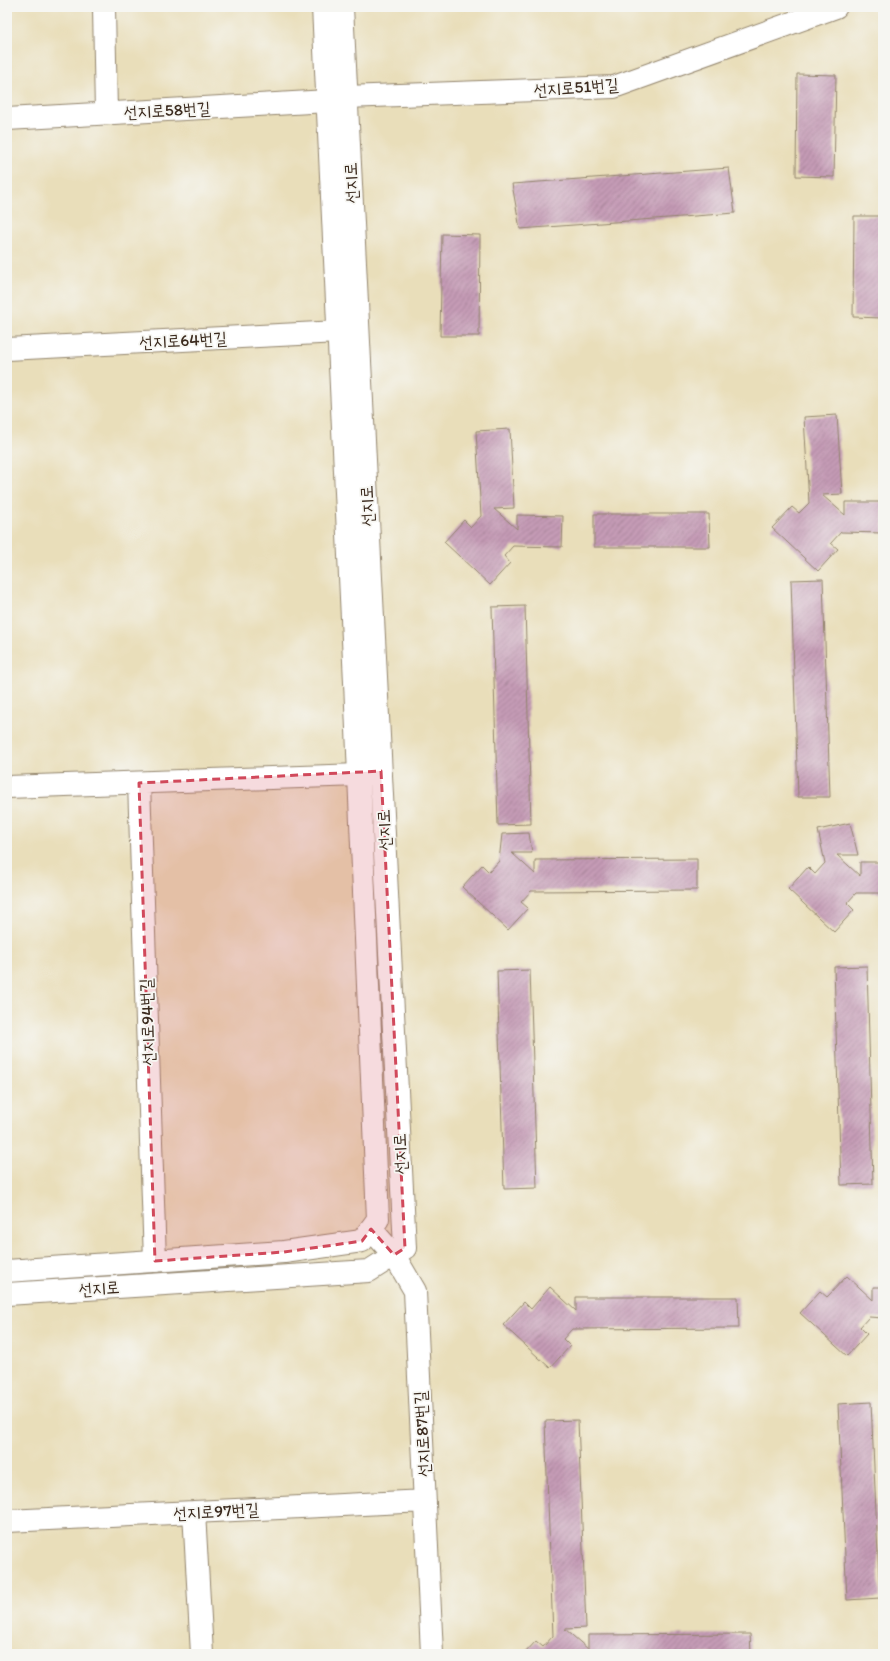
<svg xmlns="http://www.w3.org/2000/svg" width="890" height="1661" font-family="Itim,'Poor Story',sans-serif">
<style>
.building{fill:url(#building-hatch)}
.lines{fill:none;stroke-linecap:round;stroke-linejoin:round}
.street-casing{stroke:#92846c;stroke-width:24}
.secondary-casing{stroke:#92846c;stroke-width:24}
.street{stroke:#fff;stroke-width:22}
.secondary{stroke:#fff;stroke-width:22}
.marked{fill:#d1495b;fill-opacity:0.2;stroke:#d1495b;stroke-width:3;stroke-dasharray:8 5;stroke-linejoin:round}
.labels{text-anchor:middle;stroke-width:3.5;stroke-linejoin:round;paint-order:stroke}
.street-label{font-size:17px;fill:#3b2a1e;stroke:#f6f6f2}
</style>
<defs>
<pattern id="building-hatch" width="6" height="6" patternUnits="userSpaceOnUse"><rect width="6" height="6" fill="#c59bb6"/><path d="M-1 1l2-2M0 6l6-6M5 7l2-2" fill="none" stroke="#a17f93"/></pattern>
</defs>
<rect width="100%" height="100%" fill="#f6f6f2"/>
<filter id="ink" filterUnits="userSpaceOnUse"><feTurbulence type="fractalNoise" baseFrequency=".025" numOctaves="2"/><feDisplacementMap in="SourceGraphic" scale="8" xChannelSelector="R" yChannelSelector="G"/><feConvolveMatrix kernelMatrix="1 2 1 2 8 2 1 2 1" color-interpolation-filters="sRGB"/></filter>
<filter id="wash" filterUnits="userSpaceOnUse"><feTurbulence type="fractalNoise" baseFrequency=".012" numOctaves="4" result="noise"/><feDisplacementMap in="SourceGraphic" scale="16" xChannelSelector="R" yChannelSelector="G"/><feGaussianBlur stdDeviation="0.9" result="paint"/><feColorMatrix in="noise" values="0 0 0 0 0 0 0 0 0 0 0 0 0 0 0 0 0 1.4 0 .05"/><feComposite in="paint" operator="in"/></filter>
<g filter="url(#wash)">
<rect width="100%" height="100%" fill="#e9deba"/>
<g id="blocks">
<path class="building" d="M 797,74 L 836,75 L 834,177 L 796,176 Z
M 729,168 L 735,213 L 520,229 L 512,184 Z
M 854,216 L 883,216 L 883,318 L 853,317 Z
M 442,234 L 480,235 L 479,336 L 440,336 Z
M 837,415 L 842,494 L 822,495 L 845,515 L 845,502 L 883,502 L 883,533 L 841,532 L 831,543 L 838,549 L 818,571 L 772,528 L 792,507 L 799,513 L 809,503 L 804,417 Z
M 510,429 L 514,508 L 494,509 L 517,529 L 517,515 L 563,516 L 562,547 L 513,546 L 504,556 L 510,563 L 490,585 L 444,542 L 464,520 L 471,527 L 481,516 L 476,431 Z
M 594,514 L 709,514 L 710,547 L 594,547 Z
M 823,579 L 830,797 L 798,797 L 791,580 Z
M 525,606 L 531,824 L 498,825 L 492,607 Z
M 850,823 L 858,855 L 837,855 L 860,876 L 860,862 L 883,862 L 883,893 L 856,893 L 847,903 L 854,910 L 834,932 L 788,889 L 808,867 L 815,874 L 825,863 L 818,830 Z
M 529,833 L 532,853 L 512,853 L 535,874 L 535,860 L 697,859 L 697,890 L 531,891 L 521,902 L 528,908 L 508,930 L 462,887 L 482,865 L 489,872 L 499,861 L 502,834 Z
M 867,966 L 873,1184 L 841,1185 L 834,967 Z
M 530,970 L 537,1188 L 504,1189 L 497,971 Z
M 847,1276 L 873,1300 L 873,1287 L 883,1287 L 883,1318 L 869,1317 L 860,1327 L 867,1334 L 847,1356 L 800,1313 L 820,1291 L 827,1297 Z
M 550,1287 L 576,1311 L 576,1297 L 738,1297 L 739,1328 L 572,1329 L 563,1339 L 570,1346 L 550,1368 L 503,1325 L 524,1302 L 531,1309 Z
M 871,1402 L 880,1598 L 847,1600 L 838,1404 Z
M 578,1420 L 586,1628 L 565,1629 L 588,1649 L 588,1635 L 750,1634 L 751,1654 L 524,1654 L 536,1641 L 543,1647 L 553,1636 L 545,1421 Z"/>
</g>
</g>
<g filter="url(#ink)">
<use href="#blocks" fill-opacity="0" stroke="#92846c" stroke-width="1"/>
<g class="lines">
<defs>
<path id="street" d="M 104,7 L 106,113
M 7,119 L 328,101 L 346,97 L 614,87 L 836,7
M 7,349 L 339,332 L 357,328
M 139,783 L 155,1261
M 7,787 L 360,775 L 378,772
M 371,1229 L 394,1255 L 415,1291 L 432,1654
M 194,1512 L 202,1654
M 7,1521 L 425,1501"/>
<path id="secondary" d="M 7,1271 L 284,1252 L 362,1241 L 378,1219 L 355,682 L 323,7
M 7,1294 L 369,1271 L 405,1248 L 342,7"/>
</defs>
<use href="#street" class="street-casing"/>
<use href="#secondary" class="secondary-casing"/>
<use href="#street" class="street"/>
<use href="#secondary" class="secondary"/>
</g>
</g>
<path class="marked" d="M 381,771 L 405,1248 L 394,1255 L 371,1229 L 362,1241 L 284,1252 L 155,1261 L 139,783 Z"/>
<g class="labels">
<g class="street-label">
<text transform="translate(576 87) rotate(-4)" y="6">선지로51번길</text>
<text transform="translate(167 110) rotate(-3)" y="6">선지로58번길</text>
<text transform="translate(351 183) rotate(-93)" y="6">선지로</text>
<text transform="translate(183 340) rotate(-3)" y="6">선지로64번길</text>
<text transform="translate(367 506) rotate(-93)" y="6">선지로</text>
<text transform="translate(384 830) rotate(-93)" y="6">선지로</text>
<text transform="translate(147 1022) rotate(-92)" y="6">선지로94번길</text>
<text transform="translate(400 1154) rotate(-93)" y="6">선지로</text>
<text transform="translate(99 1288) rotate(-4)" y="6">선지로</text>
<text transform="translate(422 1434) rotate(-93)" y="6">선지로87번길</text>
<text transform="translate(216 1511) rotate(-3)" y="6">선지로97번길</text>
</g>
</g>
<rect width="890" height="1661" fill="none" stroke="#f6f6f2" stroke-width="24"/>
</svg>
